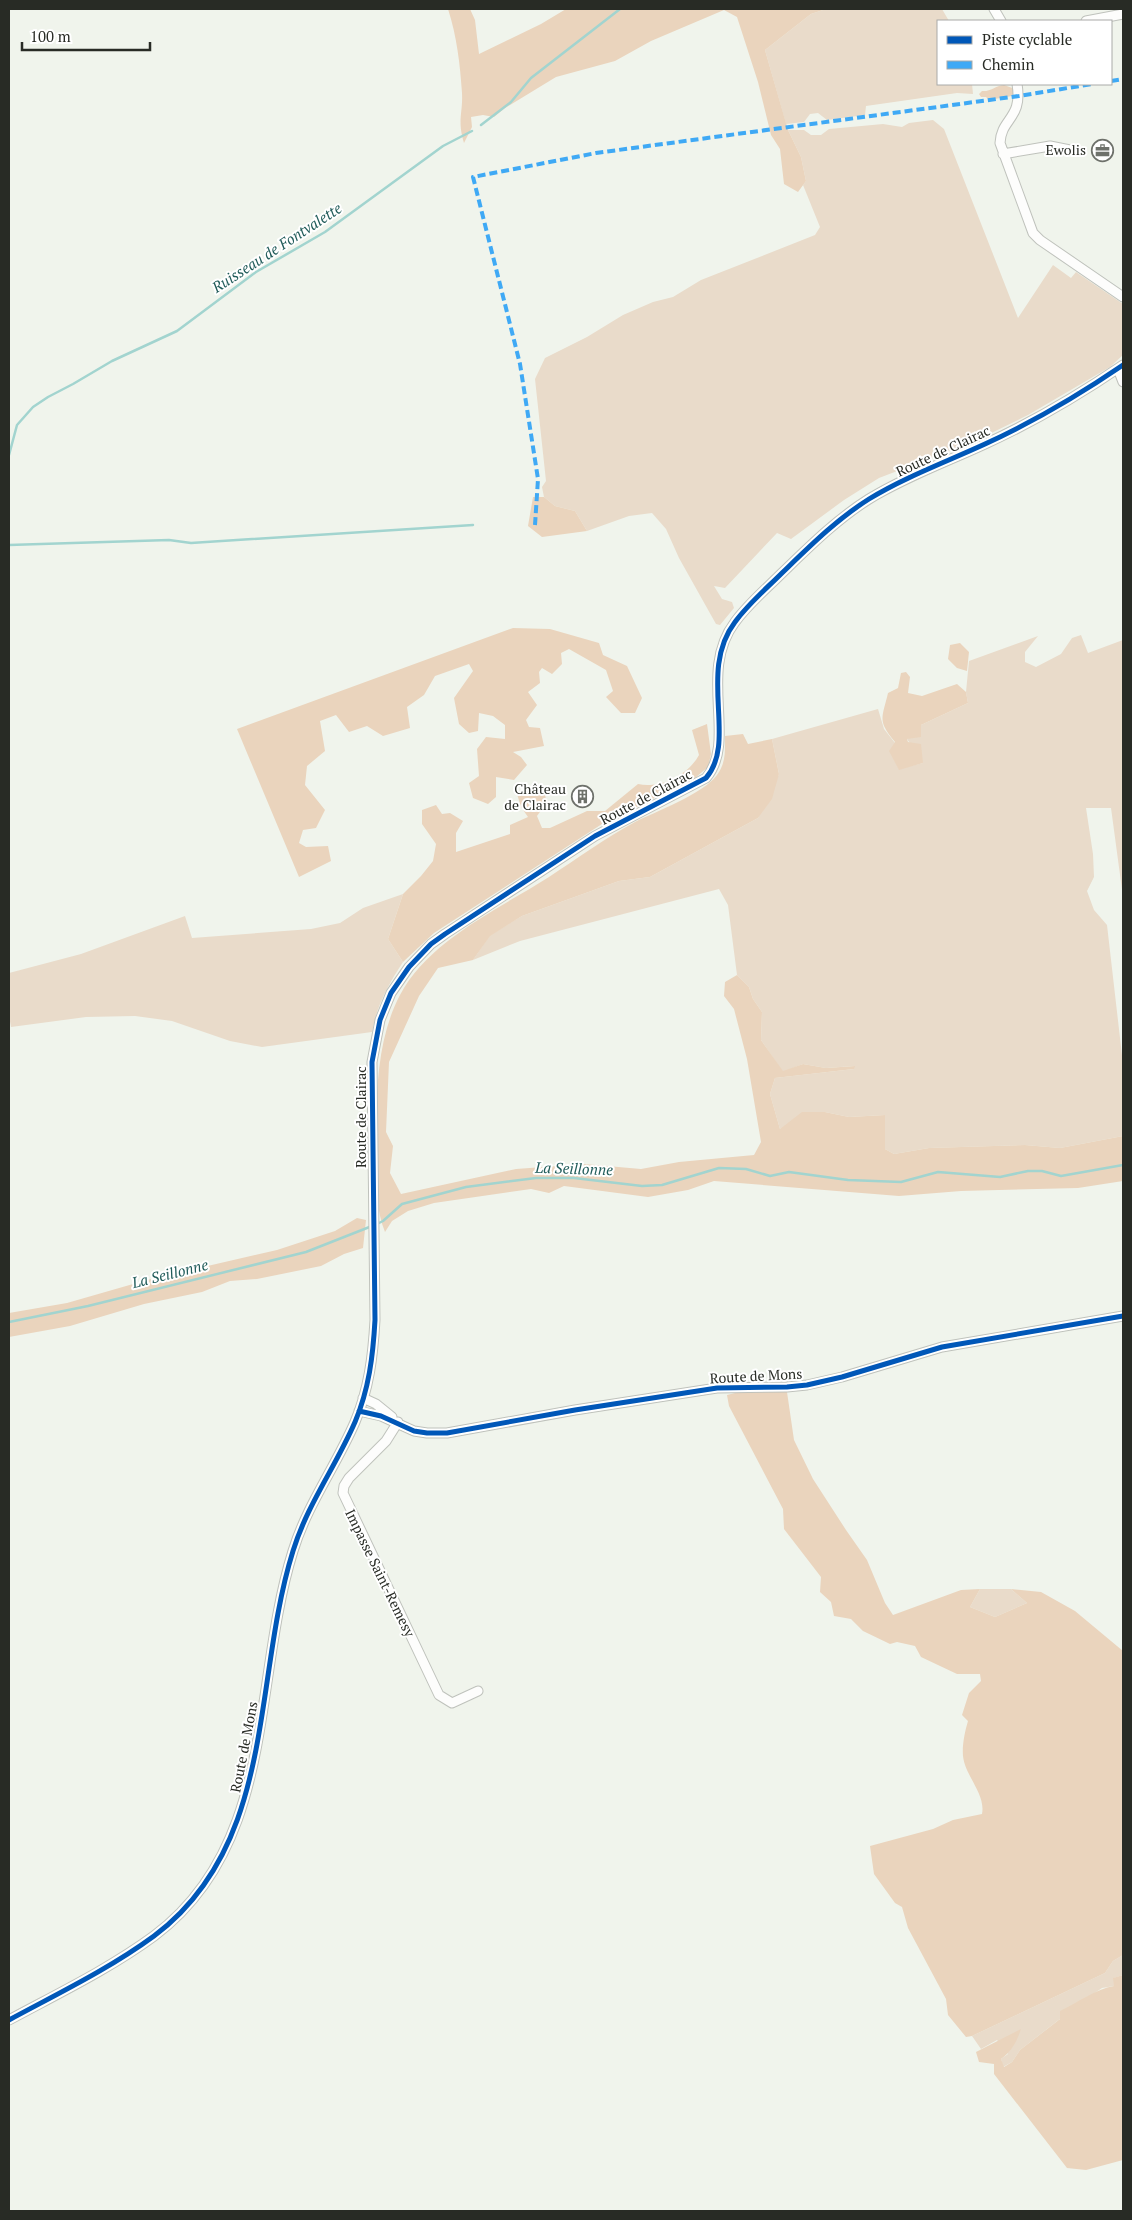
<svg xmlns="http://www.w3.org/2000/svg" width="1132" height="2220" font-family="'PT Serif',serif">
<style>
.green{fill:#e9dbca}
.forest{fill:#ead4bd}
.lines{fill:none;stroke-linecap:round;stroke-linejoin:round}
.stream{stroke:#a2d4cf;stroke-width:2.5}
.minor-casing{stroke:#bfc2bc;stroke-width:11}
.minor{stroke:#fdfdfc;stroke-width:9}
.quiet{stroke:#3fa9f5;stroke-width:4;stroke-dasharray:8 4;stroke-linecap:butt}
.cycleway-casing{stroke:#fff;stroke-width:8}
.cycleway{stroke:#0057b8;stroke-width:5}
.labels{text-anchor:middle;stroke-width:4;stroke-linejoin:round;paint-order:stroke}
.poi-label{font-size:14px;fill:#282b25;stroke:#fff;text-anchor:end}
.street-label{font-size:14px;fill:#282b25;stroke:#fff}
.water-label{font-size:15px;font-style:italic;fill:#215c5a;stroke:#fff}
</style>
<rect width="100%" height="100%" fill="#f0f4ec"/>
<path class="green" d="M 826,9 L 942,9 L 949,21 L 938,21 L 938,84 L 972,84 L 973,94 L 957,93 L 866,106 L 865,115 L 827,120 L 818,113 L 810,114 L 804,122 L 786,124 L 765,50 L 811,14 Z
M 933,120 L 944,129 L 1018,318 L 1053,265 L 1071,278 L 1076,272 L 1123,304 L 1123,355 L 1110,367 L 1028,415 L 975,441 L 879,478 L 844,500 L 791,539 L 777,533 L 725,588 L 714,586 L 722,599 L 732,602 L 734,608 L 720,625 L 716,624 L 679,558 L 666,529 L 652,513 L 629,516 L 587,531 L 575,511 L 555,506 L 544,497 L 542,487 L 546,481 L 535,379 L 545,358 L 587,337 L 623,315 L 653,302 L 673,297 L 701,280 L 815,235 L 820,227 L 803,185 L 806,181 L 801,157 L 788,130 L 804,130 L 811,135 L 821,135 L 829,129 L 883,124 L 902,127 L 909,123 Z
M 1081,635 L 1088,653 L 1123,640 L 1123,897 L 1111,808 L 1086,808 L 1093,854 L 1094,877 L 1087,891 L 1094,910 L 1107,925 L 1123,1064 L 1123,1136 L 1060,1148 L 1025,1145 L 929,1148 L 894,1154 L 885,1149 L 885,1115 L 849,1117 L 825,1112 L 780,1129 L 770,1094 L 775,1078 L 854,1069 L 854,1066 L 826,1068 L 803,1064 L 783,1072 L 761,1040 L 762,1012 L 753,999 L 749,987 L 737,975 L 728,905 L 719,889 L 520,941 L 473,960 L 490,935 L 522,916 L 619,881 L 650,877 L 758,818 L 779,774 L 772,739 L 878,709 L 884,729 L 895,743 L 890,751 L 899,769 L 923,763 L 907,739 L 921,725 L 968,703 L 966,692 L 969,661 L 1038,636 L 1025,652 L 1025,662 L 1036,667 L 1061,654 L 1072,638 Z
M 403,894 L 388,939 L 403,962 C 388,985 377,1005 372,1032 L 262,1047 L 230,1041 L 172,1021 L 135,1016 L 86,1017 L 11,1027 L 9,1016 L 9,973 L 81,954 L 185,916 L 192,938 L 311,929 L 340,923 L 363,908 Z
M 980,1589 L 1011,1589 L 1027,1603 L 995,1617 L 970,1607 Z
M 1123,1955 L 1123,1975 L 1114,1978 L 1114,1986 L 1102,1988 L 1083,2001 L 1020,2050 L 1012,2062 L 1003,2067 L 1001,2059 L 1008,2054 L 997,2040 L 981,2049 L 972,2036 L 1105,1973 L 1113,1961 Z"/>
<path class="forest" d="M 448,9 L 470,9 L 475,20 L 479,54 L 541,24 L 566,9 L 826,9 L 811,14 L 765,50 L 788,130 L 801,157 L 806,181 L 798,192 L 784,184 L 780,149 L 771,135 L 758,82 L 737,17 L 724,10 L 651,41 L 615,61 L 556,77 L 505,108 L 494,117 L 483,115 L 471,117 L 472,127 L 464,143 C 457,120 463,114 462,93 C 460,64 457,37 448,9 Z
M 1004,85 L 1015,89 L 1012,96 L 989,100 L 986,97 L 981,97 L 979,94 L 982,91 C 990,92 995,86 1004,85 Z
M 533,497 L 544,497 L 555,506 L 575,511 L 587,531 L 542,537 L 528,526 Z
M 513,628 L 550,629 L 599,643 L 603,655 L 627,666 L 642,698 L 635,713 L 621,713 L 606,697 L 613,691 L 606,670 L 569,649 L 561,653 L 562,664 L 552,674 L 542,668 L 539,672 L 540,683 L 528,692 L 537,705 L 526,720 L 529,727 L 540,728 L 544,746 L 513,752 L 521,757 L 527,765 L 514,780 L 496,777 L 496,797 L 488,804 L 473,798 L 469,783 L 479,776 L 477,749 L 486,737 L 505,739 L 505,725 L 493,716 L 479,713 L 478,731 L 469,733 L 459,724 L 454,698 L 473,671 L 469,664 L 435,676 L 424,695 L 407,707 L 410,728 L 383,736 L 367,726 L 349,732 L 336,715 L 320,721 L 325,751 L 307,766 L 305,785 L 325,810 L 316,828 L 303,830 L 299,843 L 306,847 L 328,846 L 331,861 L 299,877 L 237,729 Z
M 960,643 L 969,652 L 967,671 L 957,668 L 948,659 L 950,645 Z
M 906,672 L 910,677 L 908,693 L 922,696 L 957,684 L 966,692 L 968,703 L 921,725 L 921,737 L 907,739 L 908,742 L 921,744 L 923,763 L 899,770 L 889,751 L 895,742 C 877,720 882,719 888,693 L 898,688 L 901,673 Z
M 707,724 L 711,754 L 708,767 L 695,778 L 602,824 L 434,933 L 403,962 L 388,939 L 403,894 L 421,876 L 433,861 L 436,844 L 422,824 L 422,810 L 436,805 L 442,814 L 450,813 L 463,821 L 456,833 L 456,852 L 510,834 L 510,825 L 528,817 L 521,807 L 517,794 L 529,787 L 541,788 C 550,800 545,805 537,816 L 542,828 L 550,828 L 587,811 L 605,811 L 638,784 C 661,789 688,775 699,755 L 692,730 Z
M 743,734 L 748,744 L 772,739 L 779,774 L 772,799 L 758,818 L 650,877 L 619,881 L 522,916 L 490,936 L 473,960 L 438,968 L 419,996 L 389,1062 L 386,1132 L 393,1146 L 390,1173 L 401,1194 L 516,1169 L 584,1164 L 641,1169 L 679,1162 L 754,1155 L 761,1142 L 747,1059 L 734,1009 L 724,996 L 725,982 L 737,975 L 749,987 L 753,999 L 762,1012 L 761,1040 L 783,1071 L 803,1064 L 826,1068 L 855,1066 L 854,1069 L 775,1078 L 770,1094 L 780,1129 L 802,1112 L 825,1112 L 849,1117 L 885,1115 L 885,1149 L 894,1154 L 929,1148 L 1025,1145 L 1060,1148 L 1123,1136 L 1123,1181 L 1078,1188 L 961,1191 L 899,1196 L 714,1181 L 688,1190 L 648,1197 L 564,1186 L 549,1193 L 531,1189 L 434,1203 L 408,1211 L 392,1221 L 385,1232 C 373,1203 375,1153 376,1120 C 377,1078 380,1033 400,995 C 429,940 499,909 549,877 C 578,858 605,838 635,822 C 657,811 703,794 717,775 C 726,763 725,751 725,736 Z
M 357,1218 L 366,1220 L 363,1248 L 344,1254 L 321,1266 L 257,1279 L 230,1281 L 202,1292 L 144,1304 L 70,1326 L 9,1337 L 9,1313 L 67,1303 L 147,1280 L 277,1250 L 335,1231 Z
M 739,1392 L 787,1392 L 794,1440 L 813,1479 L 846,1530 L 867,1560 L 885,1603 L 893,1615 L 961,1590 L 980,1589 L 970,1607 L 995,1617 L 1027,1603 L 1011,1589 L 1041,1592 L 1075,1611 L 1123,1651 L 1123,1955 L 1113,1961 L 1105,1973 L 972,2036 L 966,2037 L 948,2015 L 946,1999 L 908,1928 L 902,1907 L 895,1903 L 874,1874 L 870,1846 L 933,1829 L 953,1820 L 982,1814 C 986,1794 965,1776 963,1756 C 962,1745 965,1731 968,1721 L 962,1715 L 969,1693 L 981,1681 L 980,1674 L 957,1674 L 921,1657 L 915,1646 L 897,1642 L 890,1644 L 863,1631 L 851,1619 L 834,1616 L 831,1602 L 820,1592 L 821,1577 L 784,1529 L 783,1509 L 729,1406 L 727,1395 Z
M 1123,1975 L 1123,2160 L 1086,2170 L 1067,2168 L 994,2074 L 994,2064 L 979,2062 L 976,2052 L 1021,2029 C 1017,2041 1012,2051 1001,2059 L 1004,2067 L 1012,2062 L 1020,2050 L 1060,2019 L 1060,2011 C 1077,2003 1096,1989 1114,1986 L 1113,1978 Z"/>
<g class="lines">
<path class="stream" d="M 481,125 L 511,102 L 531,78 L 620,9
M 9,455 L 17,425 L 33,407 L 48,397 L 73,384 L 112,361 L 177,331 L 256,272 L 325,232 L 443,146 L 472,131
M 9,545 L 169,540 L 191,543 L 473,525
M 377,1224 L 383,1221 L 402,1204 L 466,1187 L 536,1178 L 574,1178 L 642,1186 L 662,1185 L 719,1168 L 746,1169 L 770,1176 L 789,1172 L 848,1180 L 901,1182 L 938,1172 L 1000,1177 L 1028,1171 L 1042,1171 L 1061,1176 L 1123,1165
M 9,1322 L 88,1306 L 306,1252 L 372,1226"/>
<defs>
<path id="minor" d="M 994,9 L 1001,21
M 1086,21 L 1123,14
M 1017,84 C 1023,119 1001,118 1000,143 L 1033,233 L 1040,240 L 1123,297
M 1003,154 L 1050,146 L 1070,150
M 1118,369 L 1123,382
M 363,1398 L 376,1404 L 392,1417
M 359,1411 L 381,1416 L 414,1431 L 427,1433 L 447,1433 L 575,1410 L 717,1388 L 787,1387 L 807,1385 L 842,1377 L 942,1347 L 1123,1316
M 398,1422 L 386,1441 L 349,1478 L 344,1486 L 343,1493 L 439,1695 L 452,1703 L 478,1691
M 9,2020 C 57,1994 109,1969 154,1936 C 277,1844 252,1682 293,1551 C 307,1505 336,1466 355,1422 C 369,1389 373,1356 375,1320 L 372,1062 L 380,1020 L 391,993 L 409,967 L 431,944 L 445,934 L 595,836 L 706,778 C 738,741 697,672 735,622 C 748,604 766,589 782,573 C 809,547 837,519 869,499 C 905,477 946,462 985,444 C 1033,422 1079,395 1123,365"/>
</defs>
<use href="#minor" class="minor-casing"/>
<use href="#minor" class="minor"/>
<path class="quiet" d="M 1111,81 L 1123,79
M 535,525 L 538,479 L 520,364 L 473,177 L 596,153 L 1019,96 L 1092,84"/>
<defs>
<path id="cycleway" d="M 359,1411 L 381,1416 L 414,1431 L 427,1433 L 447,1433 L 575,1410 L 717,1388 L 787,1387 L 807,1385 L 842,1377 L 942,1347 L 1123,1316
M 9,2020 C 57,1994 109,1969 154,1936 C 277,1844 252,1682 293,1551 C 307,1505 336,1466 355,1422 C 369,1389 373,1356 375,1320 L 372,1062 L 380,1020 L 391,993 L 409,967 L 431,944 L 445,934 L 595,836 L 706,778 C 738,741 697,672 735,622 C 748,604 766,589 782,573 C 809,547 837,519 869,499 C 905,477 946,462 985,444 C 1033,422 1079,395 1123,365"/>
</defs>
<use href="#cycleway" class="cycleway-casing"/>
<use href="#cycleway" class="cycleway"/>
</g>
<defs>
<symbol id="office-ring" viewBox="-11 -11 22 22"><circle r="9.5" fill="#fff" stroke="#6e716b" stroke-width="1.5"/><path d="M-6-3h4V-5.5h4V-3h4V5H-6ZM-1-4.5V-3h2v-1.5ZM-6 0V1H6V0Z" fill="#6e716b"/></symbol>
<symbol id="building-ring" viewBox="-11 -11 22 22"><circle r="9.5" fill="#fff" stroke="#6e716b" stroke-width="1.5"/><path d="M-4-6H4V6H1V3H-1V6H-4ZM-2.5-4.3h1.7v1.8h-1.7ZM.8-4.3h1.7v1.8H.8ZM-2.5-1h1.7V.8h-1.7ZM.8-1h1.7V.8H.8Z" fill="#6e716b"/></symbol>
</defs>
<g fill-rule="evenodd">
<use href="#office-ring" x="1090" y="138" width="25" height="25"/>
<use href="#building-ring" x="570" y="784" width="25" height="25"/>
</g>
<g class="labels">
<g class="poi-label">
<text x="1086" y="155">Ewolis</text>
<text x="566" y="794">Château<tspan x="566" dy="16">de Clairac</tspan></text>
</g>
<g class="street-label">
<text transform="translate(943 451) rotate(-25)" y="5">Route de Clairac</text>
<text transform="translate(646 797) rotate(-28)" y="5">Route de Clairac</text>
<text transform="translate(361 1117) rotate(-90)" y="5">Route de Clairac</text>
<text transform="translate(756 1376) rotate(-3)" y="5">Route de Mons</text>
<text transform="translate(380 1573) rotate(64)" y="5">Impasse Saint-Remesy</text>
<text transform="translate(244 1747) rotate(-79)" y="5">Route de Mons</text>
</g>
<g class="water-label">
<text transform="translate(277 248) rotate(-33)" y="5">Ruisseau de Fontvalette</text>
<text transform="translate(574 1169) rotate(2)" y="5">La Seillonne</text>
<text transform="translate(170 1274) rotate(-14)" y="5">La Seillonne</text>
</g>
</g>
<rect width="1132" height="2220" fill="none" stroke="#282b25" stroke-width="20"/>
<rect x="937" y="20" width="175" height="65" fill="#ffffff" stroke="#a9aaa8"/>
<rect x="947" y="36" width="25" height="8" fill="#0057b8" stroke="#a9aaa8"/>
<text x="982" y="45" font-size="15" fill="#282b25">Piste cyclable</text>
<rect x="947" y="61" width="25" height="8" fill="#3fa9f5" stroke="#a9aaa8"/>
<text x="982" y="70" font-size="15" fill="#282b25">Chemin</text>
<path d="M22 42v8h128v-8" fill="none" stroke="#282b25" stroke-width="2.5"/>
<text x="30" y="42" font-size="15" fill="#282b25" stroke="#ffffff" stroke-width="4" paint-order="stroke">100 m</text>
</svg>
